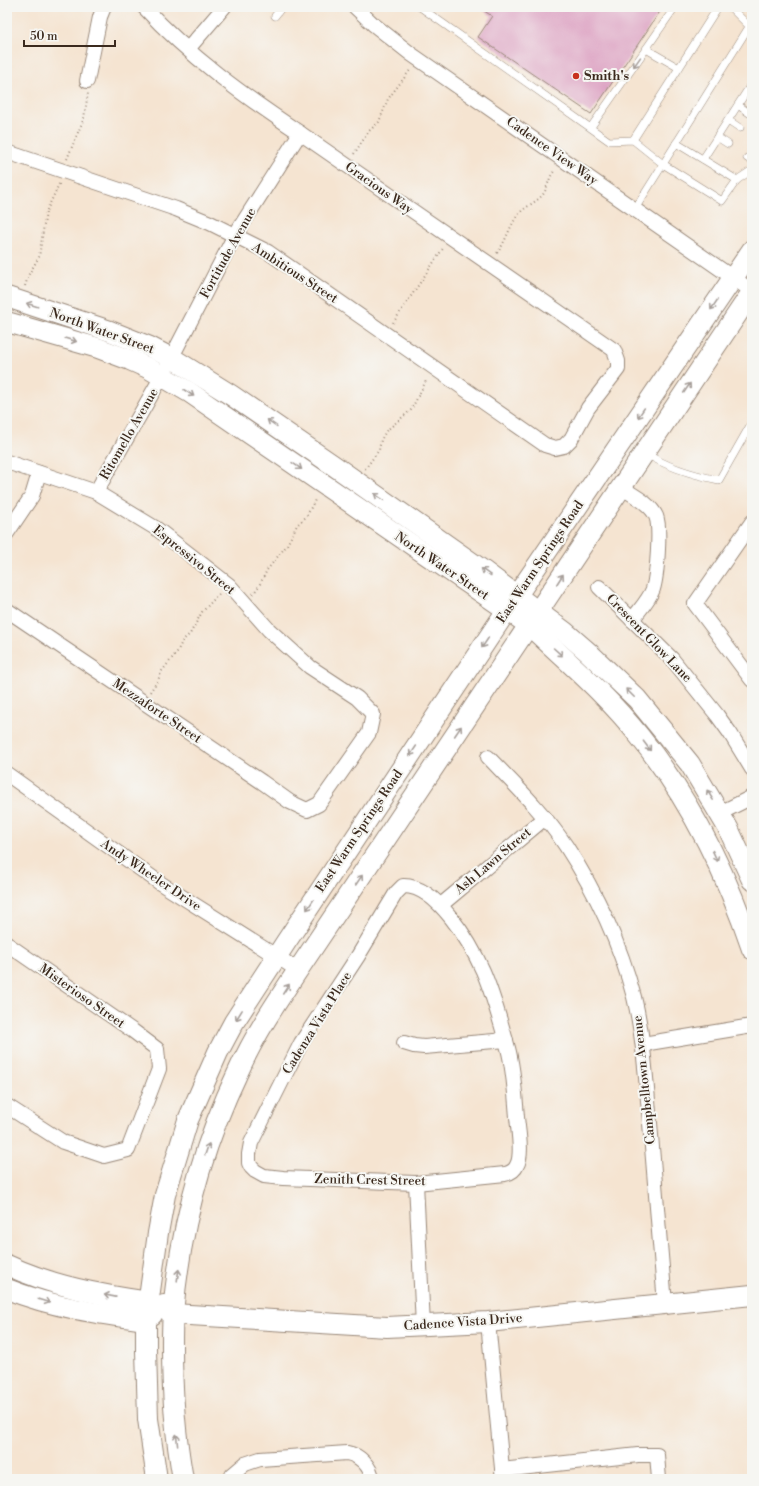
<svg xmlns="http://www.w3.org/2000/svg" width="759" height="1486" font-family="'Libre Bodoni',serif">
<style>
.building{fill:#dea6c5}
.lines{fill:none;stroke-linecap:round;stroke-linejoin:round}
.lane-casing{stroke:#988778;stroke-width:8}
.street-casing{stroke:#988778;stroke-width:16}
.secondary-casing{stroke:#988778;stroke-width:22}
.path{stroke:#988778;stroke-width:2;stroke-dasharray:1 3;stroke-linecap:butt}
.lane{stroke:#fff;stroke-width:7}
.street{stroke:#fff;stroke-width:14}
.secondary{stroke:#fff;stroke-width:20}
.oneway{stroke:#a79f9a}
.poi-dot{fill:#c8321e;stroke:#f6f6f2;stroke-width:1.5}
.labels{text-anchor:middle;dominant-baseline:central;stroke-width:4;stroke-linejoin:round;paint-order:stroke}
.poi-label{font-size:13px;font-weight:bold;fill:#3b2a1e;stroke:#f6f6f2;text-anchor:start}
.street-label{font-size:13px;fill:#3b2a1e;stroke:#f6f6f2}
</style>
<rect width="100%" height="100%" fill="#f6f6f2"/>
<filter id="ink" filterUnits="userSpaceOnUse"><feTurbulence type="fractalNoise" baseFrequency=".025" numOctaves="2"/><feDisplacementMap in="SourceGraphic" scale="8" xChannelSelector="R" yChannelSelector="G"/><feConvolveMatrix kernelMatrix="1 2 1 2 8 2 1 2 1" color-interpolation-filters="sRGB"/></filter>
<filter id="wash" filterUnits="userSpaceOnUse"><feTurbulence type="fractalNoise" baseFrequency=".012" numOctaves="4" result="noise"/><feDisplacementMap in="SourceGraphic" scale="16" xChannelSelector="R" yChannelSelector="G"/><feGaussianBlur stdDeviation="0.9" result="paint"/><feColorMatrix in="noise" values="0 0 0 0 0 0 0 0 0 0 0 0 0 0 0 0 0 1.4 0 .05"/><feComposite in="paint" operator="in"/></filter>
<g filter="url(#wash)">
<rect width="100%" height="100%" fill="#f5e4d1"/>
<g id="blocks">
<path class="building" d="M478,7h185l-72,107 -113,-77 14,-21z"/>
</g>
</g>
<g filter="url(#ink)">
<use href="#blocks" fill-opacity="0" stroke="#988778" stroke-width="1"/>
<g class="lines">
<g class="lane-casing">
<g id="lane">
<path d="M420,7l189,134 24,-1 30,24 59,37 15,-21 -61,-37"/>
<path d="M730,7l22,22"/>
<path d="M275,16l7,-9"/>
<path d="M646,49l29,-42"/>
<path d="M738,105l11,8"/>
<path d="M728,120l12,8"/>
<path d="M591,127l55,-78 33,19"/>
<path d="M717,137l11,7"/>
<path d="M633,140l85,-133"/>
<path d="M747,158l5,3"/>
<path d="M703,159l49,-76"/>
<path d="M737,180l15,-10"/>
<path d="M635,209l117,-187"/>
<path d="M645,453c22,14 48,22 74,27l33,-58"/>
</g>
</g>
<g class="street-casing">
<g id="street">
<path d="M355,7l18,17 38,30 341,237"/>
<path d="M188,49l36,-42"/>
<path d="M87,81l13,-64 4,-10"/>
<path d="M7,152l169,57 34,14 58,29 277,193 10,3 9,-2 7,-7 17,-31 30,-39v-8l-4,-11 -314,-217c-56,-37 -110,-76 -156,-126"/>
<path d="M7,462l89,30 61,37 72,56 40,45 41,37 47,31 16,16 -4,19 -50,71 -12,6 -17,-8 -28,-20 -255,-172"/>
<path d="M621,487c11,8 29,16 35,29 5,12 1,60 -3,73 -4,11 -14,21 -21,31"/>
<path d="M96,492l66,-116 73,-141 65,-102"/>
<path d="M752,522l-57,82 57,76"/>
<path d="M7,533l25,-37 7,-23"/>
<path d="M599,587l73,72 45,56 13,18 22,36"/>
<path d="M488,757c27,28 56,56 78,89 30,46 54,98 68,151 10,41 12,84 16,126 5,60 10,121 15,181"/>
<path d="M7,774l153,109 138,87"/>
<path d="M720,813l32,-16"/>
<path d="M403,886c34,-1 68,58 80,85 10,23 18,52 25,77 6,23 7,46 9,69 1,13 6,37 0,48 -2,5 -7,8 -12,9l-89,9 -133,-5 -19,-2 -9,-5 -4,-4 -2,-4v-9l2,-11 50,-100 57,-87 38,-63z"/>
<path d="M441,905l104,-87"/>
<path d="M7,944l126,87 24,18 2,20 -31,81 -24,6 -41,-14 -56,-36"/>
<path d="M404,1043l10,3 10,1 82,-7"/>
<path d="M643,1044l109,-18"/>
<path d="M416,1183l7,143"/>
<path d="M488,1322l15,157"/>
<path d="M502,1470l136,-15h19l2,24"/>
<path d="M232,1475l13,-11 15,-5 87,-6c12,2 24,13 25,26"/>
</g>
</g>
<g class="secondary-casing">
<g id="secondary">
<path d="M7,297l103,34 40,16 25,13 56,35 102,70 152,107 80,60 23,20 49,47 53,65 38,64 24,52"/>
<path d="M7,322l91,26 32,12 18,8 41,24 340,233c38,36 79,71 111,112 51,64 86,135 112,212"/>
<path d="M7,1265c45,21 93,30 142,37l3,13"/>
<path d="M7,1289c45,18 92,25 139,31"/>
<path d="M164,1305l3,5 6,4 214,13 101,-5 264,-27"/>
<path d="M157,1479l-9,-60 -2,-69v-30l12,-87 7,-38 23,-75 30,-68 16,-30 52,-80 221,-332 245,-360"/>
<path d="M183,1479c-8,-44 -11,-88 -11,-133 0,-11 0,-22 1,-33 7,-83 29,-166 65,-241 16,-36 38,-69 60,-102l454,-678"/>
</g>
</g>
<g class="path">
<path d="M354,154l15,-23 10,-9 9,-23 23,-30"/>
<path d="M67,159l17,-41 4,-25"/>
<path d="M497,253c9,-11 12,-26 21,-38 7,-9 20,-13 26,-22 4,-7 5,-16 11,-23"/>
<path d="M25,286l4,-12 10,-17 7,-45 14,-30"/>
<path d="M393,323l51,-76"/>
<path d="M365,469l14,-19 2,-10 5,-9 25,-21 16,-31"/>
<path d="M253,594l6,-8 8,-16 20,-25 10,-20 9,-8 10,-19"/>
<path d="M150,692l8,-12 4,-9 15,-19 6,-12 7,-6 12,-22 17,-18"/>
</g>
<use href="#lane" class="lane"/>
<use href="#street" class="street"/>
<use href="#secondary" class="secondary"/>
</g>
<defs><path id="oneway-shaft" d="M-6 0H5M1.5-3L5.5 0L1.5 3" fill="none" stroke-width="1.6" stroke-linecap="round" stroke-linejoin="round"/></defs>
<g class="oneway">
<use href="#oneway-shaft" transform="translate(637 62) rotate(125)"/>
<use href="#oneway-shaft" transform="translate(32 305) rotate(-162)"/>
<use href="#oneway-shaft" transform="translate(714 305) rotate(124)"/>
<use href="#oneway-shaft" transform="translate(71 340) rotate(16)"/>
<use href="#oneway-shaft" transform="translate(687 388) rotate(-56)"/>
<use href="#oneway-shaft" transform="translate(189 393) rotate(33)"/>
<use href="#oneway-shaft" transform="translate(641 413) rotate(124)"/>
<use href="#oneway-shaft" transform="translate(272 423) rotate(-145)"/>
<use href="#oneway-shaft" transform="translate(297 466) rotate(35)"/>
<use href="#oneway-shaft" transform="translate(379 497) rotate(-145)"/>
<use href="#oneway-shaft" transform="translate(486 572) rotate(-144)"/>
<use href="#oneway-shaft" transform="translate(560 579) rotate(-57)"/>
<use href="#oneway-shaft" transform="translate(485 643) rotate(124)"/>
<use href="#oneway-shaft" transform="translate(558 652) rotate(42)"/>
<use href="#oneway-shaft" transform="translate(630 693) rotate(-135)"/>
<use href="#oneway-shaft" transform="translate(458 731) rotate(-56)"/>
<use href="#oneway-shaft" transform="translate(647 746) rotate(53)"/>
<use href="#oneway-shaft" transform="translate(413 751) rotate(124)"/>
<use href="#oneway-shaft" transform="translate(710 795) rotate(-122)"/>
<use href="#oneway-shaft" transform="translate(715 856) rotate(65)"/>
<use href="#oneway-shaft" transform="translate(359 880) rotate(-56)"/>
<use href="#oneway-shaft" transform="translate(310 905) rotate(124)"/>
<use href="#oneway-shaft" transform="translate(286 989) rotate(-57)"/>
<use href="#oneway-shaft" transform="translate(239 1015) rotate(122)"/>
<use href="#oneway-shaft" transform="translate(207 1149) rotate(-71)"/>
<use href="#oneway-shaft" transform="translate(178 1275) rotate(-82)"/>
<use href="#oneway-shaft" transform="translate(110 1296) rotate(-169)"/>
<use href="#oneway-shaft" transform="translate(44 1301) rotate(18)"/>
<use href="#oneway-shaft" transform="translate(177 1440) rotate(-96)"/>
</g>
</g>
<circle class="poi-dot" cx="576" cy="76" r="4"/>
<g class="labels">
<g class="poi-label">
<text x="584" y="76">Smith's</text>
</g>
<g class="street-label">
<text transform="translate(552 151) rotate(35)">Cadence View Way</text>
<text transform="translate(379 188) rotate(35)">Gracious Way</text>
<text transform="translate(228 253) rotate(-61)">Fortitude Avenue</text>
<text transform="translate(295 273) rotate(33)">Ambitious Street</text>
<text transform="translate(102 331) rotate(20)">North Water Street</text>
<text transform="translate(129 434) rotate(-60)">Ritomello Avenue</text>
<text transform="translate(194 560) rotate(39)">Espressivo Street</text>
<text transform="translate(540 562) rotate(-56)">East Warm Springs Road</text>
<text transform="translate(442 566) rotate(34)">North Water Street</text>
<text transform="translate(649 638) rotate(46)">Crescent Glow Lane</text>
<text transform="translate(157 711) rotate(34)">Mezzaforte Street</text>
<text transform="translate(359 831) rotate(-56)">East Warm Springs Road</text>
<text transform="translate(493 861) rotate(-40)">Ash Lawn Street</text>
<text transform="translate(151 875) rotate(34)">Andy Wheeler Drive</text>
<text transform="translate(82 996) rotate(35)">Misterioso Street</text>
<text transform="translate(317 1023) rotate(-58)">Cadenza Vista Place</text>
<text transform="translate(644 1080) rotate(-96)">Campbelltown Avenue</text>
<text transform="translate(370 1180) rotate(1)">Zenith Crest Street</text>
<text transform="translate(463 1322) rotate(-4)">Cadence Vista Drive</text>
</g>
</g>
<rect width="759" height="1486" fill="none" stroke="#f6f6f2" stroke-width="24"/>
<path d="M24 40v6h91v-6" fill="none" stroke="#3b2a1e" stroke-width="2"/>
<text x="30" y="40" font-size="12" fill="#3b2a1e" stroke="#f6f6f2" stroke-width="3" paint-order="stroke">50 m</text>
</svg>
